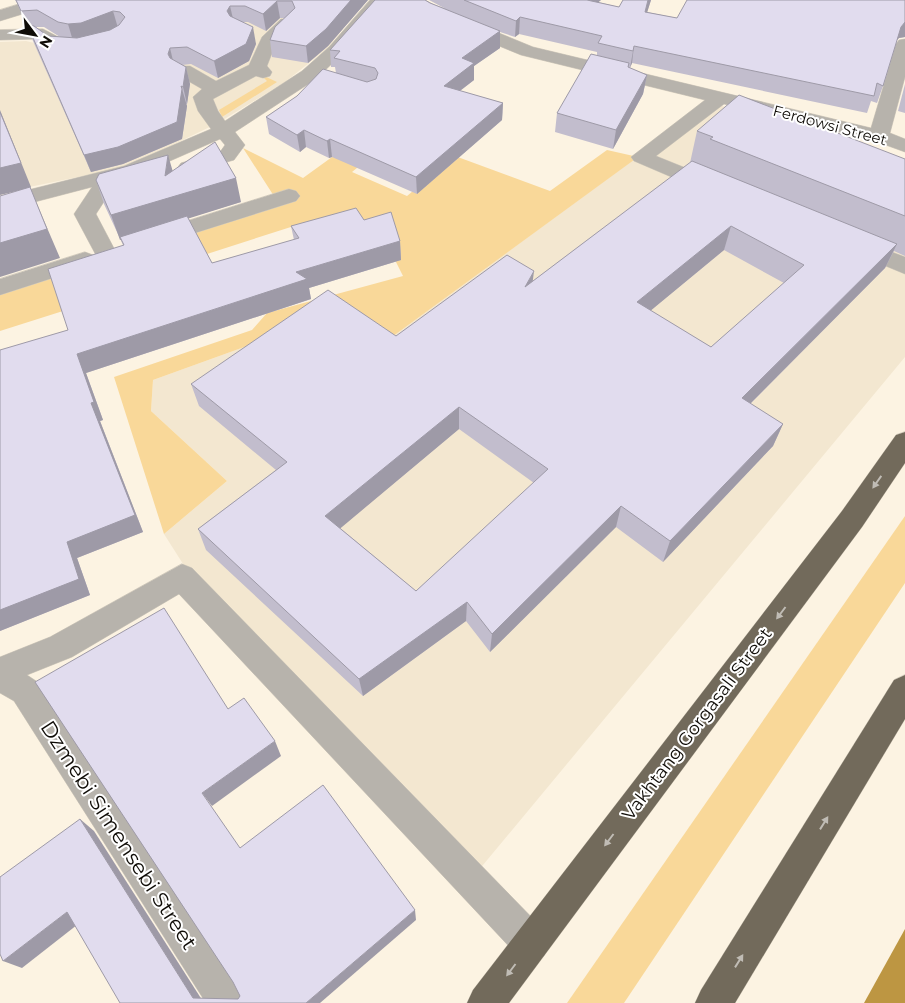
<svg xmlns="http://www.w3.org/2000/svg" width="905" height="1003" font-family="Montserrat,sans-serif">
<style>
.built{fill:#f3e7d0}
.green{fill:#f9d899}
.water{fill:#bd9642}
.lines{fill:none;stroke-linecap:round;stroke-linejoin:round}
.minor-casing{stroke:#d6cebf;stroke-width:1}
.highway-casing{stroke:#d6cebf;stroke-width:1}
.minor{fill:#b7b3ac;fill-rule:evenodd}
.highway{fill:#726a5b;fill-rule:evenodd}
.wall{fill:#c2bdcd;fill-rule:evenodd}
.shaded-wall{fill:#9e9aa7}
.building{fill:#e1dcee;stroke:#9e9aa7;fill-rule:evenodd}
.oneway{fill:#c0bcb5}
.labels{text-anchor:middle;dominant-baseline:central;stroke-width:4;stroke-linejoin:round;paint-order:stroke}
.far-street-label{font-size:15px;fill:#0f0c07;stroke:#fff}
.street-label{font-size:18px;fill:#0f0c07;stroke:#fff}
.near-street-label{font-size:21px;fill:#0f0c07;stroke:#fff}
</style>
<rect width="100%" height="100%" fill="#fcf3e2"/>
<g class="built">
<path d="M365,0l-37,48 -43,34 -67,41 -91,44 -127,26v-151l26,-1 50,12z"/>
<path d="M711,103l157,44 37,14v196l-427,514 -293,-304 -21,-33 63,-53 -76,-70 2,-31 191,-69 41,31z"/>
</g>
<g class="green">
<path d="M260,74l17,8 -55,35 -3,-7 48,-29z"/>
<path d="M368,131l22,10 -38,31 55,24 48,-40 95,35 57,-41 31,7 -253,185 -41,-31 -191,69 -2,31 76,70 -63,53 -50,-157 138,-47 15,-17 136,-37 -27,-54 -82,4 -202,65 -29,20 -63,20v-39l279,-88 -36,-56 60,30z"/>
<path d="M905,516v67l-281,420h-57z"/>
</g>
<path class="water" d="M905,929v74h-41z"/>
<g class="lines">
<g class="minor-casing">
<g id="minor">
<path d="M32,0h26l-3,4 -55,17v-11z"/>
<path d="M370,0h18l-47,55 -25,24 -81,53 10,13 -11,15 -46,13 -7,-2 -3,-4 3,-4 39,-11 5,-7 -5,-6 -82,36 -12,4 6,1 3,5 -3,5 -25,7 -11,17 21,40 -3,5 -8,2 -8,-2 -24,-45 18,-27 -92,24v-14l124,-31 87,-37 -13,-18 -5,-14 9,-8 -26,-15 -2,-4 2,-4h14l26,15 33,-16 13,-28 19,-18h12l3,4 -20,20 -9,23 5,6 -2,4 -7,2 -7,-2 -43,23 5,12 7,10 77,-50 27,-24z"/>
<path d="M403,0h22l18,10 90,37 338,81 25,-84 3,-4 6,-1v38l-15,56 15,6v13l-33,-12 -148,-36 -68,52 62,25 3,5 -3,5 -7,2 -7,-2 -70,-30 -3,-4 74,-57 -184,-45 -90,-37z"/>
<path d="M43,29l27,14 3,4 -3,4h-16l-15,-12 -39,1v-10z"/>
<path d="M289,189l7,2 4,5 -4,5 -139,44 -8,-2 -3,-5 3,-5z"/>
<path d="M855,238l50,19v17l-58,-24 -3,-5 3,-5z"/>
<path d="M85,252l8,3 3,5 -3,5 -93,30v-16z"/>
<path d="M182,564l10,4 352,362 5,13 -5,13 -13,5 -13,-5 -339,-362 -107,63 -45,18 9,6 205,309 6,13h-41l-192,-302 -14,-8v-36l50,-20z"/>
</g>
</g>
<g class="highway-casing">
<g id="highway">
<path d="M905,432v31l-43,64 -353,476h-42l6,-13 369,-479 54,-76z"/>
<path d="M905,675v44l-170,284h-40l6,-13 193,-310z"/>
</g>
</g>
<use href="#minor" class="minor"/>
<use href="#highway" class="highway"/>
</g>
<g class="wall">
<path d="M15,0h353l-40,46 -20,17 -36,-6 -2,-17 15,-22h-5l-14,13 -18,-9h-5l13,22 -7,17 -31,17 -27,-14 -9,1 4,2 4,17 -3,20h-1l1,2 -5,33 -59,25 -32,8 -58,-131 -5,-14h-1l-10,-24zM36,27h8l16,10 -12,-1z"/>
<path d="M429,0h172l-3,2 21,5 4,-7h28l-4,12 30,6 228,-18v37l-6,1 -2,2 -14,46 -6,17 -6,-2 -4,12 -235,-50 -2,5 17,7 -4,19 -30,55 -58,-17 2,-19 40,-58v-3l-78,-18 -4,3 -15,-5v16l-26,18v14l-14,11 43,12 -1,17 -85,74 -85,-37 -3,1 -23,-11 -6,5 -31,-18 -3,-17 70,-44 -1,-6h-4l-1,-17 100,-47 14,5z"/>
<path d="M905,84v29l-7,-2z"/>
<path d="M697,131l208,28v97l-11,-5 -9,17 -135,136 33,20 -10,22 -110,116 -47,-35 -126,125 -24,-31 -103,75 -157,-146 -8,-21 78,-59 -77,-64 -8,-22 205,-48 137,-55 157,-118zM724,250l60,33 -73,64 -61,-36zM459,429l75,54 -118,108 -76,-63z"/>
<path d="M173,171l68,31 -53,16 24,45 82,-23 -3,-14 73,-6 36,21 1,19 -92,28 2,11 -225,74 17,47 -3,1 43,111 -66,26 13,37 -90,36 68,-301 55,-85 -19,-41 -8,-24z"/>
</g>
<g class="shaded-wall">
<path d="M351,0h17l-40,46 -20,17 -2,-17z"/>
<path d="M584,0h17l-19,16z"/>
<path d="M648,0h3l-9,29 3,-17z"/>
<path d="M277,1l3,17 -14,13 -3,-17z"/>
<path d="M230,6l4,17 -7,-12z"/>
<path d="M113,11l5,17 -45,13 -5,-17z"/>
<path d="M520,17l-1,17 -4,3 1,-16z"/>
<path d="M905,22v15l-6,1 -5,5 7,-16z"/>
<path d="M253,27l3,17 -7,17 -31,17 -4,-17z"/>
<path d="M500,31v17l-26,18v14l-30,23v-17l18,-28z"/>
<path d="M634,46l-2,17 -2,5 3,-17z"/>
<path d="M170,48l4,17 -6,-11z"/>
<path d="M186,67l4,17 -3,20 -4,-17z"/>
<path d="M647,75l-4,19 -30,55 3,-19z"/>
<path d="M182,89l5,17 -5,33 -59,25 -32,8 -7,-17z"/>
<path d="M503,103l-1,17 -85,74 -1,-17z"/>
<path d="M0,110l31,77 -1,1 30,70 -60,19v-34l30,-55 -30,7z"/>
<path d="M304,130l2,17 -6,5 -3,-17z"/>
<path d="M330,139l2,18 -3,1 -2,-17z"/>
<path d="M168,155l7,24 61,-1 5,24 -121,38 -9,-25 54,-39z"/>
<path d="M731,226l-7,24 -92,76 5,-24z"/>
<path d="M400,241l1,19 -92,28 2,11 -225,74 17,47 -3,1 43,111 -66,26 13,37 -90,36v-21l67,-68 24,-139 -14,-49 219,-82z"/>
<path d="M897,244l-12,24 -152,153 9,-23z"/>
<path d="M534,271l-3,24 -6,-8z"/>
<path d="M459,407v22l-129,108 -5,-21z"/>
<path d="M783,424l-10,22 -110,116 7,-21z"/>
<path d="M621,506l-5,21 -126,125 2,-18z"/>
<path d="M467,602l-1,19 -103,75 -4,-17z"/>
<path d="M275,741l6,15 -69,50 -10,-13z"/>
<path d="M80,819l14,12 110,172 -11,-5z"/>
<path d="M415,910l1,10 -96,83h-14z"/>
<path d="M67,912l15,9 -60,47 -19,-7z"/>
</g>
<g class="building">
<path d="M16,0h335l-25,29 -20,17 -36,-6 5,-13 20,-19 -3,-7h-15l-14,13 -18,-8h-15l-3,5 3,5 23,11 -7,17 -32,17 -27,-14 -17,1 -2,6 2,4 16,9 -3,20 -2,-1 1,3 -5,33 -59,25 -34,8 -57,-131 7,2 14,10 29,2 33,-8 9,-5 6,-8 -5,-5 -7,-1 -32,12 -13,1 -10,-2 -21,-12 -16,1z"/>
<path d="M375,0h50l5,3 70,28 -38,27 12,5 -30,23 59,17 -87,74 -86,-38 -3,2 -23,-11 -7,5 -31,-18 31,-21 26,-27 44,13 9,-3 2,-6 -3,-5 -41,-10 6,-7 -10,-1z"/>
<path d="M464,0h123l32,7 4,-7h25l-3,12 32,6 10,-18h218v22l-4,5 -18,59 -6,-3 -3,13 -240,-50 -1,5 -35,-8 4,-7 -82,-19 -4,4z"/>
<path d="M591,54l38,9 -1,4 19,8 -31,55 -59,-17z"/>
<path d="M739,95l166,64v57l-195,-77 3,-2 -16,-6z"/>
<path d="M0,112l21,51 -21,5z"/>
<path d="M215,142l21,36 -125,37 -15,-35 3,-6 69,-19 -3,21z"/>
<path d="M692,161l205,83 -155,154 41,26 -113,117 -49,-35 -129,128 -25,-32 -108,77 -161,-150 89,-67 -96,-78 137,-94 68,46 111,-81 27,16 -9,16zM731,226l73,39 -93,82 -74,-45zM459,407l89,62 -132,122 -91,-75z"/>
<path d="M30,187l17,42 -47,14v-47z"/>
<path d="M356,208l8,12 27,-8 9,29 -104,31 11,7 -230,75 17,48 -3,1 44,112 -68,27 12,37 -79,31v-260l68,-20 -20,-61 76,-24 -4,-8 67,-21 25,47 87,-25 -8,-12z"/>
<path d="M164,608l64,101 16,-11 31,43 -73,52 38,55 83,-63 92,125 -109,93h-186l-53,-91 -64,49 -3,-7v-77l80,-58 113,179 45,1 2,-3 -7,-14 -198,-300z"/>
</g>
<defs><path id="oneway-solid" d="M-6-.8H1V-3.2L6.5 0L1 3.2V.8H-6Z" transform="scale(1.25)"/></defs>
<g class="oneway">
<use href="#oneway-solid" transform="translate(877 482) rotate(125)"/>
<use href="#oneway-solid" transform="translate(781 613) rotate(127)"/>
<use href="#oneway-solid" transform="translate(824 823) rotate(-58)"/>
<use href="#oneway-solid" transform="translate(609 840) rotate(127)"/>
<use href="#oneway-solid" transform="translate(739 961) rotate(-58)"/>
<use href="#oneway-solid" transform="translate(511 970) rotate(127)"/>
</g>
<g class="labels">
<g class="far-street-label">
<text transform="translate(830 125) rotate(15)">Ferdowsi Street</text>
</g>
<g class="street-label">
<text transform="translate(697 724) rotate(-53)">Vakhtang Gorgasali Street</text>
</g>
<g class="near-street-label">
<text transform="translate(119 835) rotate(57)">Dzmebi Simensebi Street</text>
</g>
</g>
<g transform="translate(35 35) rotate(122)" stroke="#ffffff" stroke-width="4" paint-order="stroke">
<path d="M0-4L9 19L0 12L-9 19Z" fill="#0f0c07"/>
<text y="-8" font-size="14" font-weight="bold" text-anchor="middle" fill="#0f0c07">N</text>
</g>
</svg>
